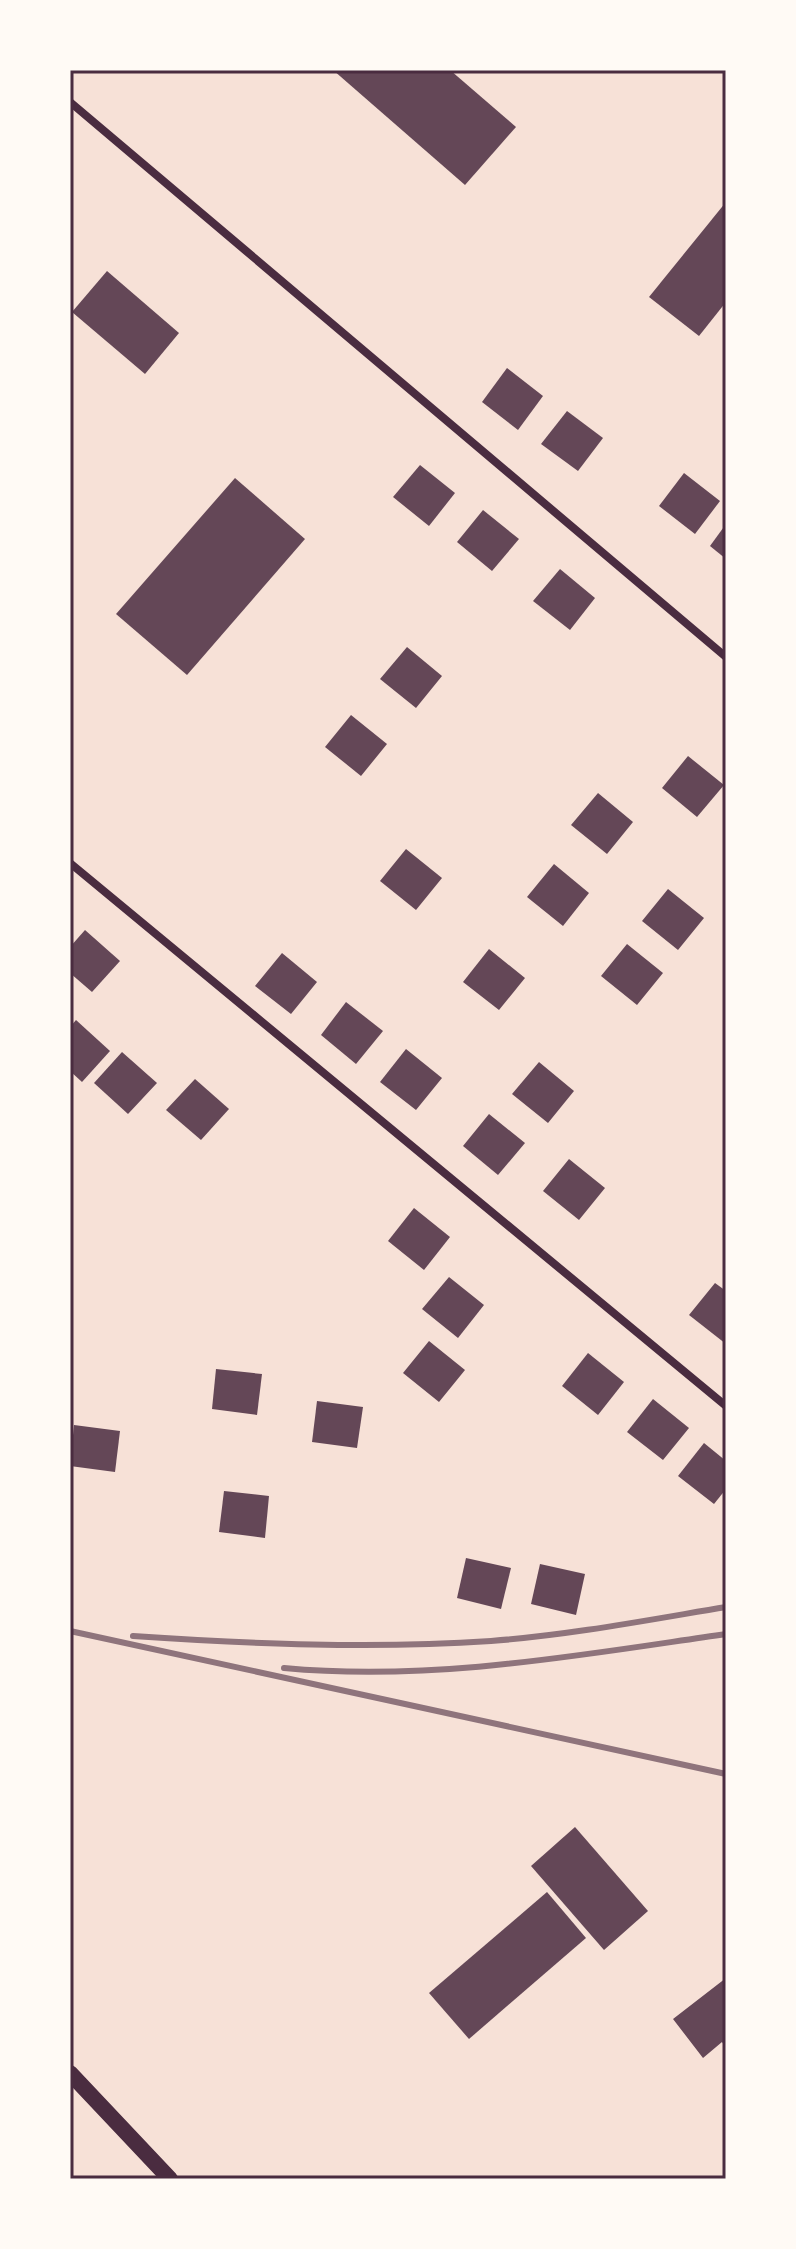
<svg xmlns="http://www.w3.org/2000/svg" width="796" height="2249" font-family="Rubik,sans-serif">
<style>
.building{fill:#644757}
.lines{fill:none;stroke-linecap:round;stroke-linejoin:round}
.minor{stroke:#4a2c40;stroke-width:8}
.secondary{stroke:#4a2c40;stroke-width:16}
.rail{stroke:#8f747c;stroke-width:6}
.neatline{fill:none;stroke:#4a2c40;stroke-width:3}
</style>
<rect width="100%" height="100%" fill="#f7e1d7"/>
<g class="building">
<path d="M333,70h117l66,57 -51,58z"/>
<path d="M726,202v100l-27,34 -50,-39z"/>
<path d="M107,271l72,62 -34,41 -73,-62z"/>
<path d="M507,368l36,28 -25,34 -36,-28z"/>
<path d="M567,411l36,27 -25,33 -37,-27z"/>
<path d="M420,465l35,28 -26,33 -36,-29z"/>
<path d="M684,473l36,28 -25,33 -36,-28z"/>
<path d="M235,478l70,61 -118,136 -71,-61z"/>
<path d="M483,510l36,29 -27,32 -35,-29z"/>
<path d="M726,524v35l-16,-13z"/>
<path d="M560,569l35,29 -25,32 -37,-29z"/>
<path d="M407,647l35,29 -26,32 -36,-29z"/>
<path d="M351,715l36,29 -26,32 -36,-29z"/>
<path d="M688,756l36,29 -27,32 -35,-29z"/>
<path d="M598,793l35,29 -26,32 -36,-29z"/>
<path d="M406,849l36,29 -26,32 -36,-29z"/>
<path d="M554,864l35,29 -26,33 -36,-29z"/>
<path d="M668,889l36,29 -26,32 -36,-29z"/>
<path d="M85,930l35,31 -28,31 -22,-19v-26z"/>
<path d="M627,944l36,29 -26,32 -36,-29z"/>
<path d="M489,949l36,29 -26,32 -36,-28z"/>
<path d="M282,953l35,29 -26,32 -36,-28z"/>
<path d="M346,1002l37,29 -27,33 -35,-29z"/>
<path d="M76,1020l34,31 -28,31 -12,-11v-44z"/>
<path d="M406,1049l36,29 -26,32 -36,-28z"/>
<path d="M122,1052l35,31 -29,31 -34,-31z"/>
<path d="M539,1062l35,29 -26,32 -36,-29z"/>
<path d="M195,1079l34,30 -28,31 -35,-30z"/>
<path d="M489,1114l36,29 -27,32 -35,-29z"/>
<path d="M569,1159l36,29 -26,32 -36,-29z"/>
<path d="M414,1208l36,29 -26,33 -36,-29z"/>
<path d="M449,1277l35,28 -26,33 -36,-29z"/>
<path d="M715,1283l11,8v53l-37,-29z"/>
<path d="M429,1341l36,29 -26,32 -36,-29z"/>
<path d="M588,1353l36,29 -26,33 -36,-29z"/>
<path d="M216,1369l46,5 -5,41 -45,-6z"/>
<path d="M653,1399l36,29 -26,32 -36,-28z"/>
<path d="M317,1401l46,6 -6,41 -45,-6z"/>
<path d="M74,1425l46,6 -5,41 -45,-6z"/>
<path d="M704,1443l22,18v28l-12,15 -36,-28z"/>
<path d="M224,1491l45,5 -4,42 -46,-6z"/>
<path d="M466,1558l45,10 -10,41 -44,-11z"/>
<path d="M540,1564l45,10 -9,41 -45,-11z"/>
<path d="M575,1827l73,84 -44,39 -73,-84z"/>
<path d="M547,1892l39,46 -117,101 -40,-46z"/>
<path d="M726,1978v70l-4,-6 -19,16 -30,-39z"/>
</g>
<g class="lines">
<g class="minor">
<path d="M70,102l656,555"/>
<path d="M70,863l656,543"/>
</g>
<path class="secondary" d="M70,2073l100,106"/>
<g class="rail">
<path d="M70,1631l656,143"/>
<path d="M133,1636c120,8 239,13 358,5 79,-6 157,-21 235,-34"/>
<path d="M284,1668c148,14 296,-13 442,-34"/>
</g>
</g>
<rect width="796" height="2249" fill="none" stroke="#fffaf5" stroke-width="144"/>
<rect x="72" y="72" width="652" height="2105" class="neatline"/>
</svg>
